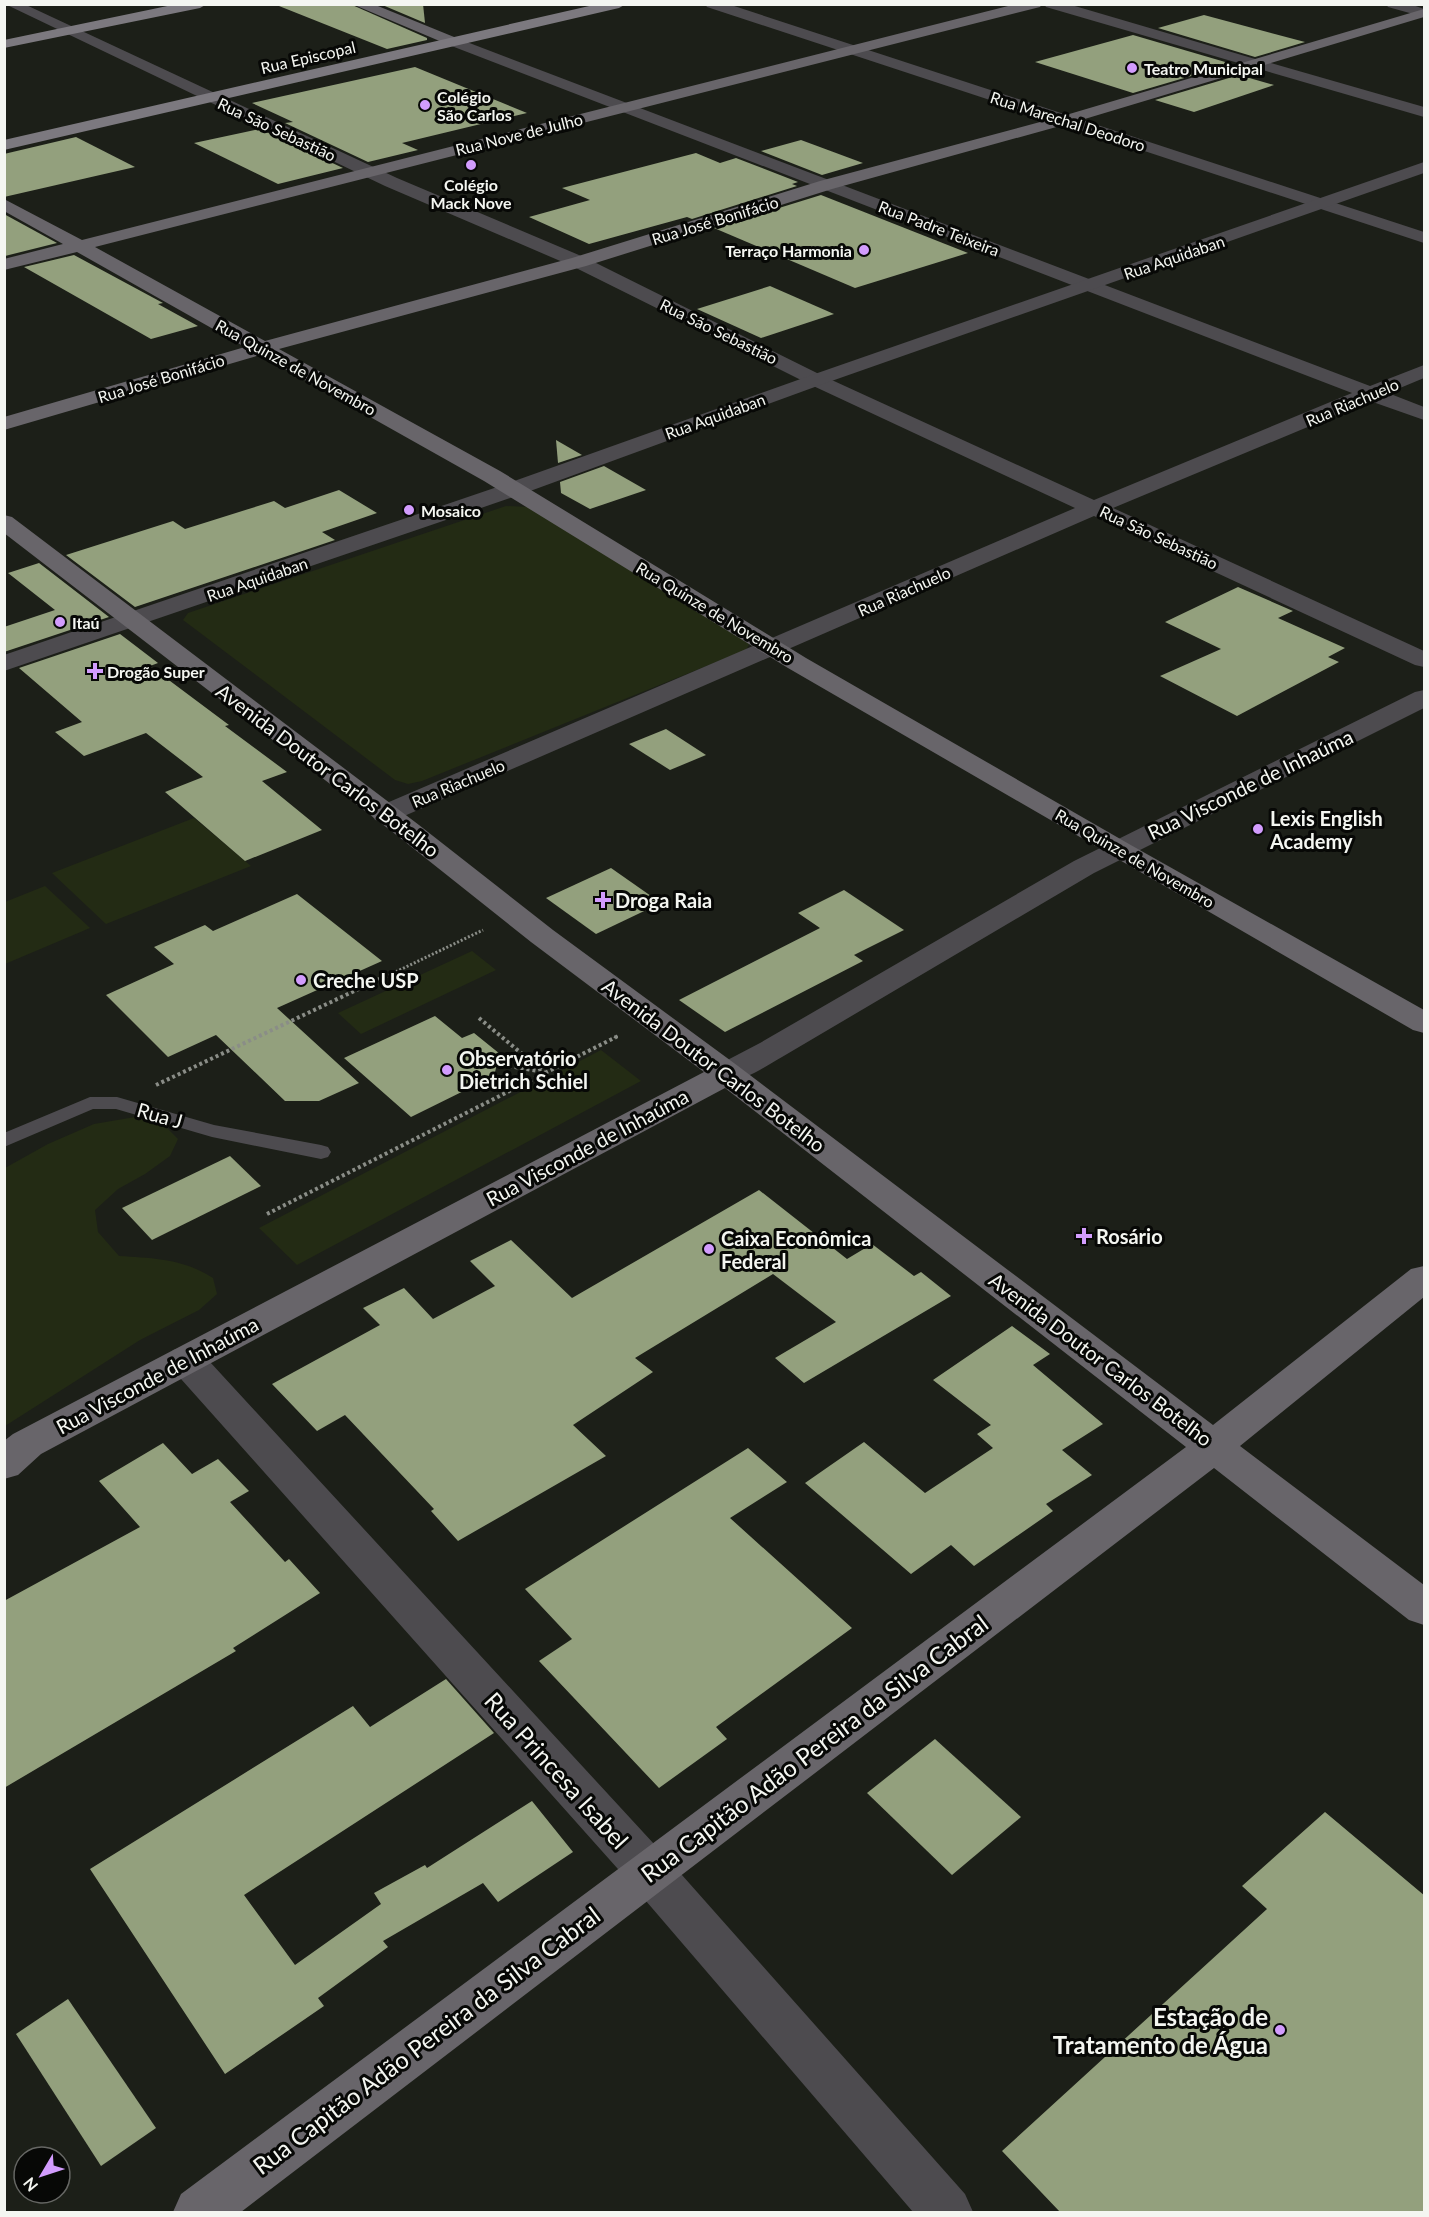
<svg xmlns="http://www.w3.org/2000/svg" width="1429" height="2217" font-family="Lato,sans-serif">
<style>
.green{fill:#232b14}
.building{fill:#93a07d}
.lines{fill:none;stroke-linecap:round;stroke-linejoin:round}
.path-far1{stroke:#8a8d87;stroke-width:3;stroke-dasharray:2 2;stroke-linecap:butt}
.path{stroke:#8a8d87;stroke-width:4;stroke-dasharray:3 3;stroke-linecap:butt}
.service{fill:#4d4b4f;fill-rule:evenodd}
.minor{fill:#4d4b4f;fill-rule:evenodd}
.tertiary{fill:#4d4b4f;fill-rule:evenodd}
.secondary{fill:#68656a;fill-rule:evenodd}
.primary{fill:#7c797f;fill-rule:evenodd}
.poi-dot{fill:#d29cfd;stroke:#070806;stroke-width:2}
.labels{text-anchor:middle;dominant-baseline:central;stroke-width:6;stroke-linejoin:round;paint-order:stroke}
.far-street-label{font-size:16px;fill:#f4f6f1;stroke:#070806}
.far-poi-label{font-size:16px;font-weight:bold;fill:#f4f6f1;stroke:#070806;text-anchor:start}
.street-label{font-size:20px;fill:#f4f6f1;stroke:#070806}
.poi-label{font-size:20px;font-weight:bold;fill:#f4f6f1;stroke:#070806;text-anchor:start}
.near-street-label{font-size:24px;fill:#f4f6f1;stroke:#070806}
.near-poi-label{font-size:24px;font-weight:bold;fill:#f4f6f1;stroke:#070806;text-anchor:end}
</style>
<rect width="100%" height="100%" fill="#1c1f18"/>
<g class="green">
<path d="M506,506l24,1 221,134 -5,9 -324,131 -14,3 -13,-4 -212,-160 5,-7z"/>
<path d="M194,818l57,48 -145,58 -54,-51z"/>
<path d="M45,886l45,42 -85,36v-62z"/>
<path d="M472,951l24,19 -135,64 -23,-21z"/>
<path d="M601,1050l40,31 -344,184 -38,-37z"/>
<path d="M141,1116l24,10 13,13 -8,17 -25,18 -27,15 -23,21 3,22 21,24c34,2 65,3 94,22l4,16 -18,16 -59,30 -135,86v-258l43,-24 46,-20z"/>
</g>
<g class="building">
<path d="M279,4h71l77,34v2l-40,9 -108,-43z"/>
<path d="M380,4h43l2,19z"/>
<path d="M1204,15l101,27 -50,15 -97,-29z"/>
<path d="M1133,35l99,29 -99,29 -98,-31z"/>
<path d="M415,67l112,46 -125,30 16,7 -50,12 -83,-39 8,-1 -41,-19z"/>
<path d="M1239,75l35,10 -80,27 -39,-12z"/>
<path d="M260,129l83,39 -65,16 -84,-41z"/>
<path d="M76,137l59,30 -131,30v-43z"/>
<path d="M801,140l62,23 -41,12 -61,-24z"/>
<path d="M696,153l24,10 16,-5 62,24 -6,2 5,2 -105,33 -5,-2 -98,27 -60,-27 61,-17 -28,-12z"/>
<path d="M821,195l147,58 -113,35 -141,-60z"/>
<path d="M4,214l53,29 -52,13z"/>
<path d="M74,255l89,48 -5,1 40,22 -47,13 -127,-72z"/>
<path d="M770,286l64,28 -73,24 -64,-29z"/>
<path d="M556,440l26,15 -24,8z"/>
<path d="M604,466l42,24 -56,19 -29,-16 -1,-11z"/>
<path d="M339,490l38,23 -55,19 13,8 -200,67 -69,-52 107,-34 12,8 89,-28 11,7z"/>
<path d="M39,563l70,54 -105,35v-25l51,-17 -47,-37z"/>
<path d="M1238,587l55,24 -15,7 67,30 -17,9 11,5 -102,54 -77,-40 61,-27 -56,-27z"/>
<path d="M120,634l38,29 -8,3 79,59 -4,1 62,46 -25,9 60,49 -77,31 -80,-69 38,-15 -57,-44 -62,23 -29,-24 27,-10 -63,-54z"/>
<path d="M666,729l40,26 -36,15 -41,-26z"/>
<path d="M611,868l50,35 -65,31 -50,-36z"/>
<path d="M844,890l60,40 -50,25 9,6 -138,71 -46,-32 141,-72 -22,-15z"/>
<path d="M297,894l85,67 -105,47 82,75 -40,18h-34l-69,-66 -48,22 -62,-62 68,-31 -20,-17 51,-22 8,6z"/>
<path d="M435,1016l27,22 12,-5 26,21 -3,10 -3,12 -83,41 -67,-59z"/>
<path d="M230,1156l31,30 -109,54 -30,-32z"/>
<path d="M759,1190l88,69 25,-15 42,32 7,-4 30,24 -147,87 -29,-25 61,-36 -63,-48 -138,84 18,14 -80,53 33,31 -148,85 -27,-30 3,-2 -89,-94 -28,16 -45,-47 108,-59 -17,-17 41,-20 29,31 62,-33 -25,-25 41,-21 61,58z"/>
<path d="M1012,1326l38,28 -17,11 70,59 -41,26 30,25 -46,29 7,7 -79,55 -23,-21 -40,29 -106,-91 59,-41 61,51 68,-45 -16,-14 14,-9 -58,-45z"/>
<path d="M163,1443l29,31 26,-15 31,32 -19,11 55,60 4,-3 31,34 -87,55 3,3 -232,137v-187l136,-74 -41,-46z"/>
<path d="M748,1448l39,34 -57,36 122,110 -136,99 11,12 -68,49 -120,-127 33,-22 -47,-50z"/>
<path d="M446,1679l48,54 -250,162 51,70 86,-61 -7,-11 51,-28 2,3 105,-67 41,51 -75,50 -15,-19 -100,58 5,6 -70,51 6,8 -99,68 -135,-205 263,-163 17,21z"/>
<path d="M935,1739l86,78 -69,58 -85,-82z"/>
<path d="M1325,1812l100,84v316h-365l-58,-61 265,-242 -25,-23z"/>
<path d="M68,1999l88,129 -55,38 -85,-132z"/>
</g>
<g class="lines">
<path class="path-far1" d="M385,977l98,-47"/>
<g class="path">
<path d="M479,1018l66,55"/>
<path d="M497,1064l47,8"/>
<path d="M156,1085l232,-110"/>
<path d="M267,1214l349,-177 -2,-2"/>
</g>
<path class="service" d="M90,1097h27l97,28 107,20 7,2 3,5 -3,5 -7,2 -109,-22 -96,-28h-23l-89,38v-14z"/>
<g class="minor">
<path d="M5,4h19l373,174 189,80 237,118 271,124 258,-107 -903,-348 -2,-3 2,-3h10l911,347 54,-21v13l-36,15 36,14v13l-54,-19 -257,107 311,143v16l-9,-2 -321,-149 -699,304 -10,2 -10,-2 -4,-6 4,-6 700,-300 -266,-124 -237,-118 -187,-80z"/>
<path d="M705,4h23l696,228v11l-717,-236z"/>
<path d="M1257,59l167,48v10l-172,-50 -3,-3z"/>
<path d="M186,1346l13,4 467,507 299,337 8,18h-60l-279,-325 -461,-517 -6,-10 6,-10z"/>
</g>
<g class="tertiary">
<path d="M1044,4h24l194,57 3,3 -8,5 -5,-2 -206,-60z"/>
<path d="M1386,4h24l14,5v8l-36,-10z"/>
<path d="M1424,162v11l-601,211 -301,110 -518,177v-16l502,-171 303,-108z"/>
<path d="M1424,690v18l-330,165 -312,184c-20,11 -43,29 -66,23l-5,-7 5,-7 44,-23 314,-182 341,-169z"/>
</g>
<g class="secondary">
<path d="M352,4h21l86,35 2,3 -7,4 -5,-1z"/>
<path d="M1016,4h26l-2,3 -945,240 170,94 307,-83 248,-77 246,-66 358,-106v8l-346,104 -246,68 -246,77 -307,83 221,122 306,187 323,186 295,166v23l-11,-3 -625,-362 -304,-187 -224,-126 -256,75v-13l241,-70 -168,-95 -73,18v-11l59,-15 -59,-33v-12l78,41z"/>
<path d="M4,515l8,2 407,308 134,105 185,136 475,359 198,-156 13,-3v31l-184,149 184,139v40l-15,-5 -195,-152 -973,744h-68l8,-18 1005,-747 -461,-359 -684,366 -23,21 -14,4v-38l9,-7 691,-362 -173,-130 -132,-105 -395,-304z"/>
</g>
<g class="primary">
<path d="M177,4h30l-7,4 -196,40v-8z"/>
<path d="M598,4h28l-7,4 -615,142v-10z"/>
</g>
</g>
<g class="poi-dot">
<circle cx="1132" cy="68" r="6"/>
<circle cx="425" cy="105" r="6"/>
<circle cx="471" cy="165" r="6"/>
<circle cx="864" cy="250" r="6"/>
<circle cx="409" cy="510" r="6"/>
<circle cx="60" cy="622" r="6"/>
<path d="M92 662h6v6h6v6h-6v6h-6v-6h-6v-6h6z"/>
<circle cx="1258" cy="829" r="6"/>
<path d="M600 891h6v6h6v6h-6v6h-6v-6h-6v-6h6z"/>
<circle cx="301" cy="980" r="6"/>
<circle cx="447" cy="1070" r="6"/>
<path d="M1081 1227h6v6h6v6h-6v6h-6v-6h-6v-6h6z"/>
<circle cx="709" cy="1249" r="6"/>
<circle cx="1280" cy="2030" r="6"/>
</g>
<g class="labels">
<g class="far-street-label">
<text transform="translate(308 57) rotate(-13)">Rua Episcopal</text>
<text transform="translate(1068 121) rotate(18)">Rua Marechal Deodoro</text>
<text transform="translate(277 129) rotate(25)">Rua São Sebastião</text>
<text transform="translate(519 134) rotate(-14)">Rua Nove de Julho</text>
<text transform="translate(715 220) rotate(-17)">Rua José Bonifácio</text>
<text transform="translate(939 228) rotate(21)">Rua Padre Teixeira</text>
<text transform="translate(1174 257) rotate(-19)">Rua Aquidaban</text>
<text transform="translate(719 331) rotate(26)">Rua São Sebastião</text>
<text transform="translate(296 367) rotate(29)">Rua Quinze de Novembro</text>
<text transform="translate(161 378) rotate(-17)">Rua José Bonifácio</text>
<text transform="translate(1352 402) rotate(-23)">Rua Riachuelo</text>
<text transform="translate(715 416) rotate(-20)">Rua Aquidaban</text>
<text transform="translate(1159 537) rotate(25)">Rua São Sebastião</text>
<text transform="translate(257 579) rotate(-19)">Rua Aquidaban</text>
<text transform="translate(904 591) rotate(-24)">Rua Riachuelo</text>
<text transform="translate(715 612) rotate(31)">Rua Quinze de Novembro</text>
<text transform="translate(458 783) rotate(-23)">Rua Riachuelo</text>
<text transform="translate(1135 858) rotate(30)">Rua Quinze de Novembro</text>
</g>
<g class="far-poi-label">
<text x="1144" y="68">Teatro Municipal</text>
<text x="437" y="96">Colégio<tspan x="437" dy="18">São Carlos</tspan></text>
<text x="471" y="184" text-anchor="middle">Colégio<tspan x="471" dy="18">Mack Nove</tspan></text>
<text x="852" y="250" text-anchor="end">Terraço Harmonia</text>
<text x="421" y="510">Mosaico</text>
<text x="72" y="622">Itaú</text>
<text x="107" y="671">Drogão Super</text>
</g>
<g class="street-label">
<text transform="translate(328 770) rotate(37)">Avenida Doutor Carlos Botelho</text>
<text transform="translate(1250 784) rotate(-26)">Rua Visconde de Inhaúma</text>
<text transform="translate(714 1065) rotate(37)">Avenida Doutor Carlos Botelho</text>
<text transform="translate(160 1115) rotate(16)">Rua J</text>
<text transform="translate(587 1147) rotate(-28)">Rua Visconde de Inhaúma</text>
<text transform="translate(1101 1359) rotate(37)">Avenida Doutor Carlos Botelho</text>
<text transform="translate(157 1375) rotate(-28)">Rua Visconde de Inhaúma</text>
</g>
<g class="poi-label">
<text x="1270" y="818">Lexis English<tspan x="1270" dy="23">Academy</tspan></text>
<text x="615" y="900">Droga Raia</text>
<text x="313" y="980">Creche USP</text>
<text x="459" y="1058">Observatório<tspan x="459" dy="23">Dietrich Schiel</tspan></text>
<text x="1096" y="1236">Rosário</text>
<text x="721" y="1238">Caixa Econômica<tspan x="721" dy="23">Federal</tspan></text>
</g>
<g class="near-street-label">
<text transform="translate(814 1748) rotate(-37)">Rua Capitão Adão Pereira da Silva Cabral</text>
<text transform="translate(557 1770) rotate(48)">Rua Princesa Isabel</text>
<text transform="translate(426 2040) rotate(-37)">Rua Capitão Adão Pereira da Silva Cabral</text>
</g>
<g class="near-poi-label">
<text x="1268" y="2016">Estação de<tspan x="1268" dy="28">Tratamento de Água</tspan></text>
</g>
</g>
<rect width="1429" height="2217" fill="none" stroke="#f4f6f1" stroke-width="12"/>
<g transform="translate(42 2175) rotate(231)"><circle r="28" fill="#070806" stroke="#666764" stroke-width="1.5"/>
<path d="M0-4.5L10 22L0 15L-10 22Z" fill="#d29cfd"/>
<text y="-9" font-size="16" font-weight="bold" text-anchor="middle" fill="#f4f6f1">N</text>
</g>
</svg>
